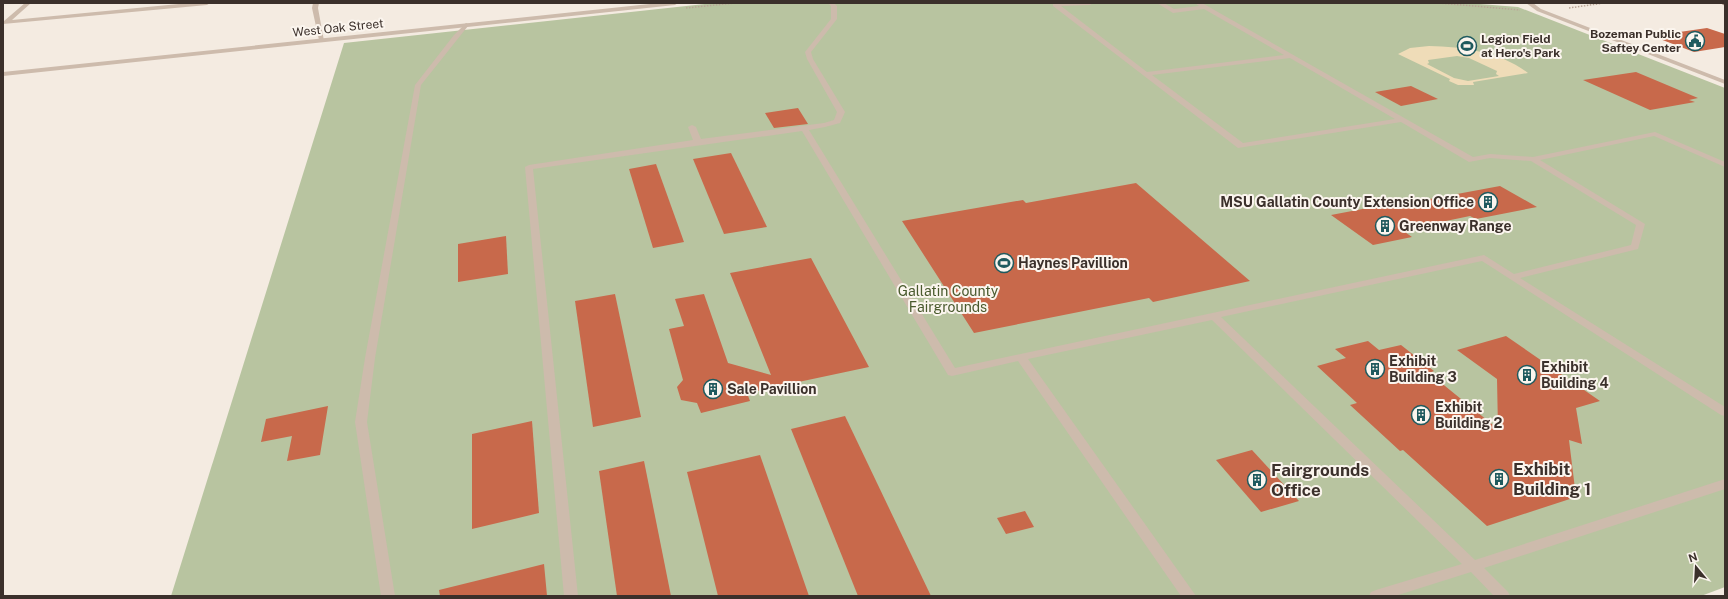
<svg xmlns="http://www.w3.org/2000/svg" width="1728" height="599" font-family="'Public Sans',sans-serif">
<style>
.green{fill:#b8c4a0}
.sand{fill:#efdcb8;fill-rule:evenodd}
.building{fill:#c8694b}
.lines{fill:none;stroke-linecap:round;stroke-linejoin:round}
.path{stroke:#b9a596;stroke-width:1.5;stroke-dasharray:1.5 1.5;stroke-linecap:butt}
.service{fill:#cdbbac;fill-rule:evenodd}
.tertiary{fill:#cdbbac;fill-rule:evenodd}
.secondary{fill:#a18a7d;fill-rule:evenodd}
.labels{text-anchor:middle;dominant-baseline:central;stroke-width:4;stroke-linejoin:round;paint-order:stroke}
.far-street-label{font-size:12px;fill:#3b302b;stroke:#fbf5ee}
.far-poi-label{font-size:12px;font-weight:bold;fill:#3b302b;stroke:#fbf5ee;text-anchor:end}
.poi-label{font-size:14px;font-weight:bold;fill:#3b302b;stroke:#fbf5ee;text-anchor:start}
.park-label{font-size:14px;fill:#4a5a2e;stroke:#fbf5ee}
.near-poi-label{font-size:17px;font-weight:bold;fill:#3b302b;stroke:#fbf5ee;text-anchor:start}
</style>
<rect width="100%" height="100%" fill="#f4ebe1"/>
<path class="green" d="M714,3h753l51,4 207,81v499l-24,9h-1530l173,-553z"/>
<path class="sand" d="M1429,46c35,1 72,6 99,27l-55,9 1,3h-16l-9,-4 1,-2 -52,-25 12,-6zM1457,56l12,2 28,13 -1,3 3,2 -31,5 -14,-3 -27,-14 2,-1 -1,-3z"/>
<g class="building">
<path d="M1707,28l18,6v13l-31,5 -42,-16z"/>
<path d="M1636,72l62,26 -9,2 6,2 -45,8 -67,-30z"/>
<path d="M1411,86l27,13 -37,7 -26,-14z"/>
<path d="M798,108l10,16 -34,4 -9,-15z"/>
<path d="M731,153l36,74 -43,7 -31,-75z"/>
<path d="M656,164l28,78 -31,6 -24,-79z"/>
<path d="M1136,183l114,98 -97,21 -4,-4 -175,35 -72,-112 121,-21 3,3z"/>
<path d="M1500,186l37,21 -61,12 -6,-3 -68,14 10,7 -39,8 -42,-30 79,-15 4,2z"/>
<path d="M506,236l2,38 -50,8v-38z"/>
<path d="M811,258l58,109 -122,26 3,8 -49,12 -4,-10 -16,-3 -4,-13 6,-7 -14,-51 15,-3 -9,-27 29,-5 24,69 43,12 -41,-102z"/>
<path d="M615,294l26,123 -48,10 -18,-126z"/>
<path d="M1506,336l94,65 -24,7 6,36 -13,-4 7,57 -89,29 -84,-76 -3,1 -50,-46 7,-2 -40,-37 29,-8 -11,-9 33,-8 11,9 22,-5 33,26 -5,2 69,56 -1,-50 -40,-29z"/>
<path d="M328,406l-8,49 -33,6 5,-25 -31,6 5,-23z"/>
<path d="M845,416l86,180h-73l-67,-167z"/>
<path d="M532,421l7,92 -67,16v-95z"/>
<path d="M1252,450l47,51 -38,11 -45,-52z"/>
<path d="M760,455l49,141h-91l-31,-124z"/>
<path d="M644,461l27,135h-54l-18,-125z"/>
<path d="M1025,511l9,16 -28,7 -9,-16z"/>
<path d="M544,564l3,32h-107l-1,-6z"/>
</g>
<g class="lines">
<g class="path">
<path d="M1439,3l81,7"/>
<path d="M686,8l49,-5"/>
<path d="M1569,8l35,-5"/>
</g>
<g class="service">
<path d="M25,3h6l-19,17 177,-17h21l-3,2 -204,19 1,-3z"/>
<path d="M313,3h6l-1,5 6,33 -5,-1 -7,-32z"/>
<path d="M828,3h6l3,3v13l-26,33 2,7 32,53 -5,11 -15,4 -16,3 146,238 529,-113 30,19 117,-29 5,-20 -105,-64 -41,-3 -21,4 -68,-40 -163,26 -185,-142v-2l40,-1 -3,2 -29,1 86,66 137,-17 -80,-46 -31,4 -16,-10h7l10,6 25,-3 -4,-3h7l271,154 17,-3 43,3 122,-25 70,30v5l-71,-31 -114,24 105,64 -7,25 -118,29 205,129v9l-4,-1 -239,-154 -261,56 254,243 250,-81v10l-241,79 24,24 2,4h-16l-23,-24 -76,24h-26l2,-4 5,-2 86,-26 -250,-244 -184,39 168,237h-15l-163,-235 -66,15 -4,-1 -146,-244 -269,38 45,427h-14l-39,-429 4,-2 164,-25 -5,-13 4,-2 4,2 5,12 123,-16 10,-3 3,-8 -30,-53 -2,-7 26,-33v-13zM1290,58l105,61 -152,24 -91,-68z"/>
<path d="M1526,3h7l8,6 184,71v4l-188,-73z"/>
<path d="M466,23l2,1v2l-47,59 -46,273 -8,64 28,174h-14l-26,-174 10,-64 50,-273 39,-50z"/>
</g>
<path class="tertiary" d="M659,3h19l-3,2 -672,71v-4z"/>
<path class="secondary" d="M1720,3h5v3z"/>
</g>
<defs>
<g id="civic-ring" transform="scale(1)"><circle r="9.5" fill="#fbf5ee" stroke="#1f5a5e" stroke-width="1.5"/><path d="M-.6-6.5H3V-4.5H.6V-3L4-1V1h2V6H-6V1h2V-1L-.6-3ZM-1.2 2.5V6h2.4V2.5Z" fill="#1f5a5e"/></g>
<g id="stadium-ring" transform="scale(1)"><circle r="9.5" fill="#fbf5ee" stroke="#1f5a5e" stroke-width="1.5"/><path d="M0-5a6.5 5 0 1 0 0 10a6.5 5 0 1 0 0-10ZM-3.5-1.8h7v3.6h-7Z" fill="#1f5a5e"/></g>
<g id="building-ring" transform="scale(1)"><circle r="9.5" fill="#fbf5ee" stroke="#1f5a5e" stroke-width="1.5"/><path d="M-4-6H4V6H1V3H-1V6H-4ZM-2.5-4.3h1.7v1.8h-1.7ZM.8-4.3h1.7v1.8H.8ZM-2.5-1h1.7V.8h-1.7ZM.8-1h1.7V.8H.8Z" fill="#1f5a5e"/></g>
</defs>
<g fill-rule="evenodd">
<use href="#civic-ring" x="1695" y="41"/>
<use href="#stadium-ring" x="1467" y="46"/>
<use href="#building-ring" x="1488" y="202"/>
<use href="#building-ring" x="1385" y="226"/>
<use href="#stadium-ring" x="1004" y="263"/>
<use href="#building-ring" x="1375" y="369"/>
<use href="#building-ring" x="1527" y="375"/>
<use href="#building-ring" x="713" y="389"/>
<use href="#building-ring" x="1421" y="415"/>
<use href="#building-ring" x="1499" y="479"/>
<use href="#building-ring" x="1257" y="480"/>
</g>
<g class="labels">
<g class="far-street-label">
<text transform="translate(338 28) rotate(-6)">West Oak Street</text>
</g>
<g class="far-poi-label">
<text x="1681" y="34">Bozeman Public<tspan x="1681" dy="14">Saftey Center</tspan></text>
<text x="1481" y="39" text-anchor="start">Legion Field<tspan x="1481" dy="14">at Hero's Park</tspan></text>
</g>
<g class="poi-label">
<text x="1474" y="202" text-anchor="end">MSU Gallatin County Extension Office</text>
<text x="1399" y="226">Greenway Range</text>
<text x="1018" y="263">Haynes Pavillion</text>
<text x="1389" y="361">Exhibit<tspan x="1389" dy="16">Building 3</tspan></text>
<text x="1541" y="367">Exhibit<tspan x="1541" dy="16">Building 4</tspan></text>
<text x="727" y="389">Sale Pavillion</text>
<text x="1435" y="407">Exhibit<tspan x="1435" dy="16">Building 2</tspan></text>
</g>
<g class="park-label">
<text x="948" y="291">Gallatin County<tspan x="948" dy="16">Fairgrounds</tspan></text>
</g>
<g class="near-poi-label">
<text x="1513" y="469">Exhibit<tspan x="1513" dy="20">Building 1</tspan></text>
<text x="1271" y="470">Fairgrounds<tspan x="1271" dy="20">Office</tspan></text>
</g>
</g>
<rect width="1728" height="599" fill="none" stroke="#3b302b" stroke-width="8"/>
<g transform="translate(1696 567) rotate(342)" stroke="#fbf5ee" stroke-width="3" paint-order="stroke">
<path d="M0-3L7 15L0 10L-7 15Z" fill="#3b302b"/>
<text y="-6" font-size="11" font-weight="bold" text-anchor="middle" fill="#3b302b">N</text>
</g>
</svg>
